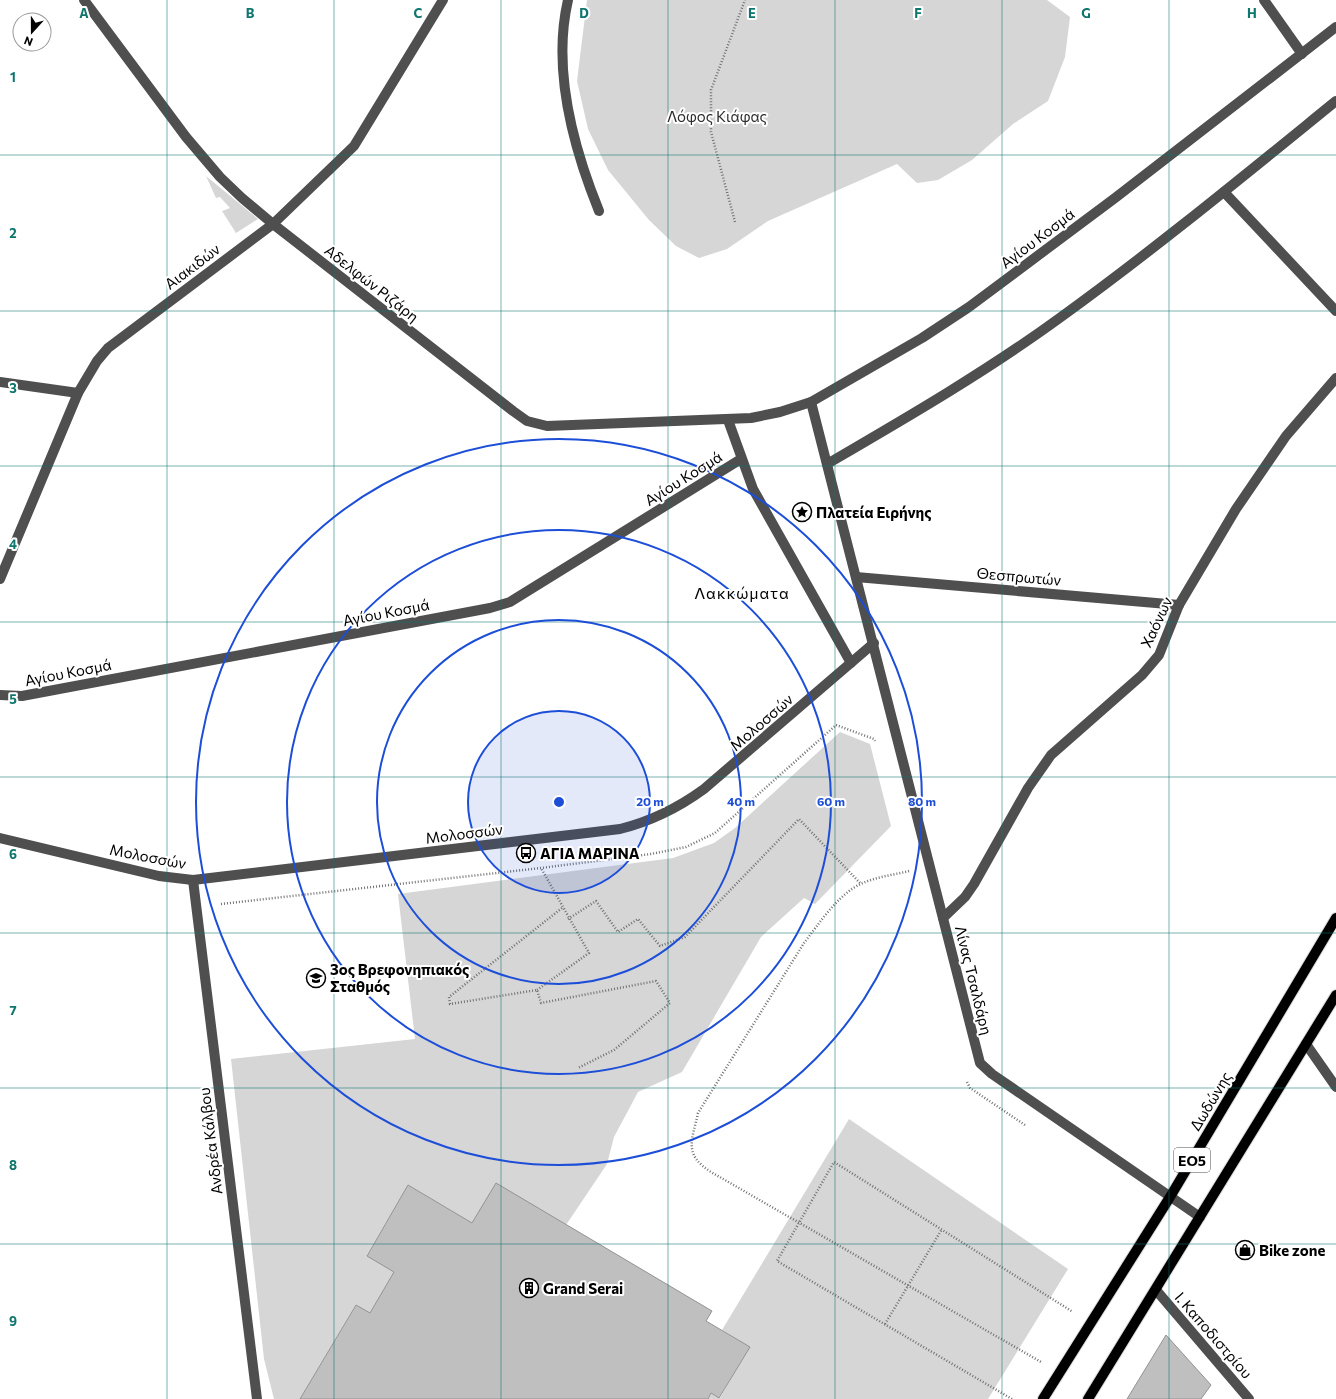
<svg xmlns="http://www.w3.org/2000/svg" width="1336" height="1399" font-family="Commissioner,sans-serif">
<style>
.green{fill:#d6d6d6}
.building{fill:#bfbfbf;stroke:#939393}
.lines{fill:none;stroke-linecap:round;stroke-linejoin:round}
.major-casing{stroke:#dbdbdb;stroke-width:12}
.path{stroke:#717171;stroke-width:2.5;stroke-dasharray:1 2;stroke-linecap:butt}
.minor{stroke:#4f4f4f;stroke-width:10}
.major{stroke:#000;stroke-width:10}
.grid{fill:none;stroke:#0f766e;stroke-width:1;stroke-opacity:0.55}
.ring{fill:none;stroke:#1d4ed8;stroke-width:2}
.labels{text-anchor:middle;dominant-baseline:central;stroke-width:4;stroke-linejoin:round;paint-order:stroke}
.shield{fill:#fff;stroke:#4c4c4c;stroke-width:1}
.shield-label{font-size:14px;font-weight:bold;fill:#000}
.park-label{font-size:15px;fill:#2d2d2d;stroke:#fff}
.street-label{font-size:15px;fill:#000;stroke:#fff}
.poi-label{font-size:15px;font-weight:bold;fill:#000;stroke:#fff;text-anchor:start}
.neighbourhood-label{font-size:16px;letter-spacing:1px;fill:#000;stroke:#fff}
.grid-label{font-size:13px;text-anchor:middle;font-weight:bold;fill:#0f766e;stroke:#fff;stroke-width:4;stroke-linejoin:round;paint-order:stroke}
.centre{fill:#1d4ed8;stroke:#fff;stroke-width:2}
.ring-label{font-size:12px;text-anchor:middle;font-weight:bold;fill:#1d4ed8;stroke:#fff;stroke-width:4;stroke-linejoin:round;paint-order:stroke}
</style>
<rect width="100%" height="100%" fill="#fff"/>
<g class="green">
<path d="M587,0h460l23,17 -5,40 -17,44 -35,23 -41,36 -34,20 -21,3 -20,-19 -129,57 -41,28 -28,9 -23,-12 -27,-26 -41,-50 -20,-41 -11,-48z"/>
<path d="M206,176l52,43 -22,14 -14,-22 8,-3 -10,-11 -4,1z"/>
<path d="M840,732l30,12 21,82 -76,78 -11,-6 -43,39 -79,135 -44,20 -24,45 -7,27 -41,61 -94,-2 -64,-38 -41,70 27,17 -24,41 -15,-7 -55,93h-26l-10,-40 -33,-300 184,-20 -17,-145 275,-36 41,-15 21,-15z"/>
<path d="M849,1119l219,150 -80,130h-280l3,-6 9,5 29,-51 -27,-17z"/>
</g>
<g class="building">
<path d="M496,1183l216,128 -6,10 44,26 -31,51 -8,-5 -3,6h-408l56,-94 14,8 24,-41 -27,-16 41,-71 64,38z"/>
<path d="M1166,1335l45,50 -10,14h-74z"/>
</g>
<g class="lines">
<g class="major-casing">
<g id="major">
<path d="M1043,1399l127,-202 166,-279"/>
<path d="M1088,1399l248,-404"/>
</g>
</g>
<g class="path">
<path d="M735,222l-24,-90v-42l34,-90"/>
<path d="M909,871c-16,4 -34,6 -48,13 -22,9 -43,41 -57,59l-106,170c-6,28 -15,41 13,59l330,190"/>
<path d="M221,904l320,-36 110,-14 35,-7 29,-14 121,-108 38,14 1,2"/>
<path d="M562,908l-113,89 1,7 87,-14 4,13 115,-22 14,22 -56,47 -36,18"/>
<path d="M568,919l28,-18 22,31 20,-13 22,27 25,-9 114,-118 62,65"/>
<path d="M537,990l52,-37 -48,-85"/>
<path d="M967,1082l3,6 55,37"/>
<path d="M885,1324l57,-95"/>
<path d="M1012,1399l-235,-138 57,-99 239,150"/>
</g>
<g class="minor">
<path d="M84,0l102,137 34,40 22,21 31,26 240,187 14,10 20,5 204,-8 29,-6 31,-10 111,-64 47,-31 146,-109 221,-171"/>
<path d="M568,0c-16,69 5,147 31,211"/>
<path d="M1264,0l38,54"/>
<path d="M1224,192l112,119"/>
<path d="M0,382l78,11"/>
<path d="M811,402l169,661 12,11 208,143"/>
<path d="M728,420l25,69 98,174"/>
<path d="M827,464c79,-46 160,-93 234,-147 94,-68 185,-143 275,-216"/>
<path d="M856,577l323,28"/>
<path d="M0,579l78,-186 19,-32 11,-13 165,-124 81,-78 89,-146"/>
<path d="M0,695l22,1 468,-88 20,-6 231,-143"/>
<path d="M0,838l159,38 34,4 427,-51c32,-8 58,-21 84,-40l170,-146"/>
<path d="M193,880l64,519"/>
<path d="M943,918l22,-21 9,-13 54,-96 23,-33 91,-80 17,-20 20,-50 57,-96 50,-73 50,-58"/>
<path d="M1306,1044l30,43"/>
<path d="M1156,1290l93,109"/>
</g>
<use href="#major" class="major"/>
</g>
<path class="grid" d="M167,0v1399M334,0v1399M501,0v1399M668,0v1399M835,0v1399M1002,0v1399M1169,0v1399M0,155h1336M0,311h1336M0,466h1336M0,622h1336M0,777h1336M0,933h1336M0,1088h1336M0,1244h1336"/>
<circle cx="559" cy="802" r="91" fill="#1d4ed8" fill-opacity=".12"/>
<g class="ring">
<circle cx="559" cy="802" r="91"/>
<circle cx="559" cy="802" r="182"/>
<circle cx="559" cy="802" r="272"/>
<circle cx="559" cy="802" r="363"/>
</g>
<defs>
<g id="sight-ring" transform="scale(1)"><circle r="9.5" fill="#fff" stroke="#000" stroke-width="1.5"/><path d="M0-6L1.8-2.2L6-1.7L2.9 1.2L3.7 5.4L0 3.3L-3.7 5.4L-2.9 1.2L-6-1.7L-1.8-2.2Z" fill="#000"/></g>
<g id="bus-ring" transform="scale(1)"><circle r="9.5" fill="#fff" stroke="#000" stroke-width="1.5"/><path d="M-5-6H5V4H4V6H2V4H-2V6H-4V4H-5ZM-3.5-4V0h7V-4ZM-3.5 1.2v1.5H-2V1.2ZM2 1.2v1.5H3.5V1.2Z" fill="#000"/></g>
<g id="school-ring" transform="scale(1)"><circle r="9.5" fill="#fff" stroke="#000" stroke-width="1.5"/><path d="M0-5L7-2L0 1L-7-2ZM-4 1L0 2.5L4 1V4Q0 6-4 4Z" fill="#000"/></g>
<g id="shop-ring" transform="scale(1)"><circle r="9.5" fill="#fff" stroke="#000" stroke-width="1.5"/><path d="M-5-2.5h2.3a2.7 3.5 0 0 1 5.4 0H5L5.5 6h-11ZM-1.5-2.5h3a1.5 2.3 0 0 0-3 0Z" fill="#000"/></g>
<g id="building-ring" transform="scale(1)"><circle r="9.5" fill="#fff" stroke="#000" stroke-width="1.5"/><path d="M-4-6H4V6H1V3H-1V6H-4ZM-2.5-4.3h1.7v1.8h-1.7ZM.8-4.3h1.7v1.8H.8ZM-2.5-1h1.7V.8h-1.7ZM.8-1h1.7V.8H.8Z" fill="#000"/></g>
</defs>
<g fill-rule="evenodd">
<use href="#sight-ring" x="802" y="512"/>
<use href="#bus-ring" x="526" y="853"/>
<use href="#school-ring" x="316" y="978"/>
<use href="#shop-ring" x="1245" y="1250"/>
<use href="#building-ring" x="529" y="1288"/>
</g>
<g class="labels">
<rect class="shield" x="1174" y="1148" width="36" height="24" rx="3"/>
<g class="shield-label">
<text x="1192" y="1160">ΕΟ5</text>
</g>
<g class="park-label">
<text x="717" y="116">Λόφος Κιάφας</text>
</g>
<g class="street-label">
<text transform="translate(1037 238) rotate(-37)">Αγίου Κοσμά</text>
<text transform="translate(192 266) rotate(-37)">Αιακιδών</text>
<text transform="translate(372 283) rotate(38)">Αδελφών Ριζάρη</text>
<text transform="translate(683 478) rotate(-32)">Αγίου Κοσμά</text>
<text transform="translate(1019 576) rotate(5)">Θεσπρωτών</text>
<text transform="translate(386 612) rotate(-11)">Αγίου Κοσμά</text>
<text transform="translate(1156 622) rotate(-65)">Χαόνων</text>
<text transform="translate(68 672) rotate(-11)">Αγίου Κοσμά</text>
<text transform="translate(761 722) rotate(-41)">Μολοσσών</text>
<text transform="translate(464 833) rotate(-7)">Μολοσσών</text>
<text transform="translate(148 856) rotate(11)">Μολοσσών</text>
<text transform="translate(974 980) rotate(76)">Λίνας Τσαλδάρη</text>
<text transform="translate(1210 1101) rotate(-59)">Δωδώνης</text>
<text transform="translate(210 1141) rotate(-97)">Ανδρέα Κάλβου</text>
<text transform="translate(1214 1335) rotate(49)">Ι. Καποδιστρίου</text>
</g>
<g class="poi-label">
<text x="816" y="512">Πλατεία Ειρήνης</text>
<text x="540" y="853">ΑΓΙΑ ΜΑΡΙΝΑ</text>
<text x="330" y="969">3ος Βρεφονηπιακός<tspan x="330" dy="17">Σταθμός</tspan></text>
<text x="1259" y="1250">Bike zone</text>
<text x="543" y="1288">Grand Serai</text>
</g>
<g class="neighbourhood-label">
<text x="742" y="592">Λακκώματα</text>
</g>
</g>
<g class="grid-label">
<text x="84" y="18">A</text>
<text x="250" y="18">B</text>
<text x="418" y="18">C</text>
<text x="584" y="18">D</text>
<text x="752" y="18">E</text>
<text x="918" y="18">F</text>
<text x="1086" y="18">G</text>
<text x="1252" y="18">H</text>
<text x="13" y="82">1</text>
<text x="13" y="238">2</text>
<text x="13" y="393">3</text>
<text x="13" y="549">4</text>
<text x="13" y="704">5</text>
<text x="13" y="859">6</text>
<text x="13" y="1015">7</text>
<text x="13" y="1170">8</text>
<text x="13" y="1326">9</text>
</g>
<circle cx="559" cy="802" r="6" class="centre"/>
<g class="ring-label">
<text x="650" y="806">20 m</text>
<text x="741" y="806">40 m</text>
<text x="831" y="806">60 m</text>
<text x="922" y="806">80 m</text>
</g>
<g transform="translate(32 32) rotate(201)"><circle r="19" fill="#ffffff" stroke="#999999"/>
<path d="M0-3L7 15L0 10L-7 15Z" fill="#000000"/>
<text y="-6" font-size="11" font-weight="bold" text-anchor="middle" fill="#000000">N</text>
</g>
</svg>
